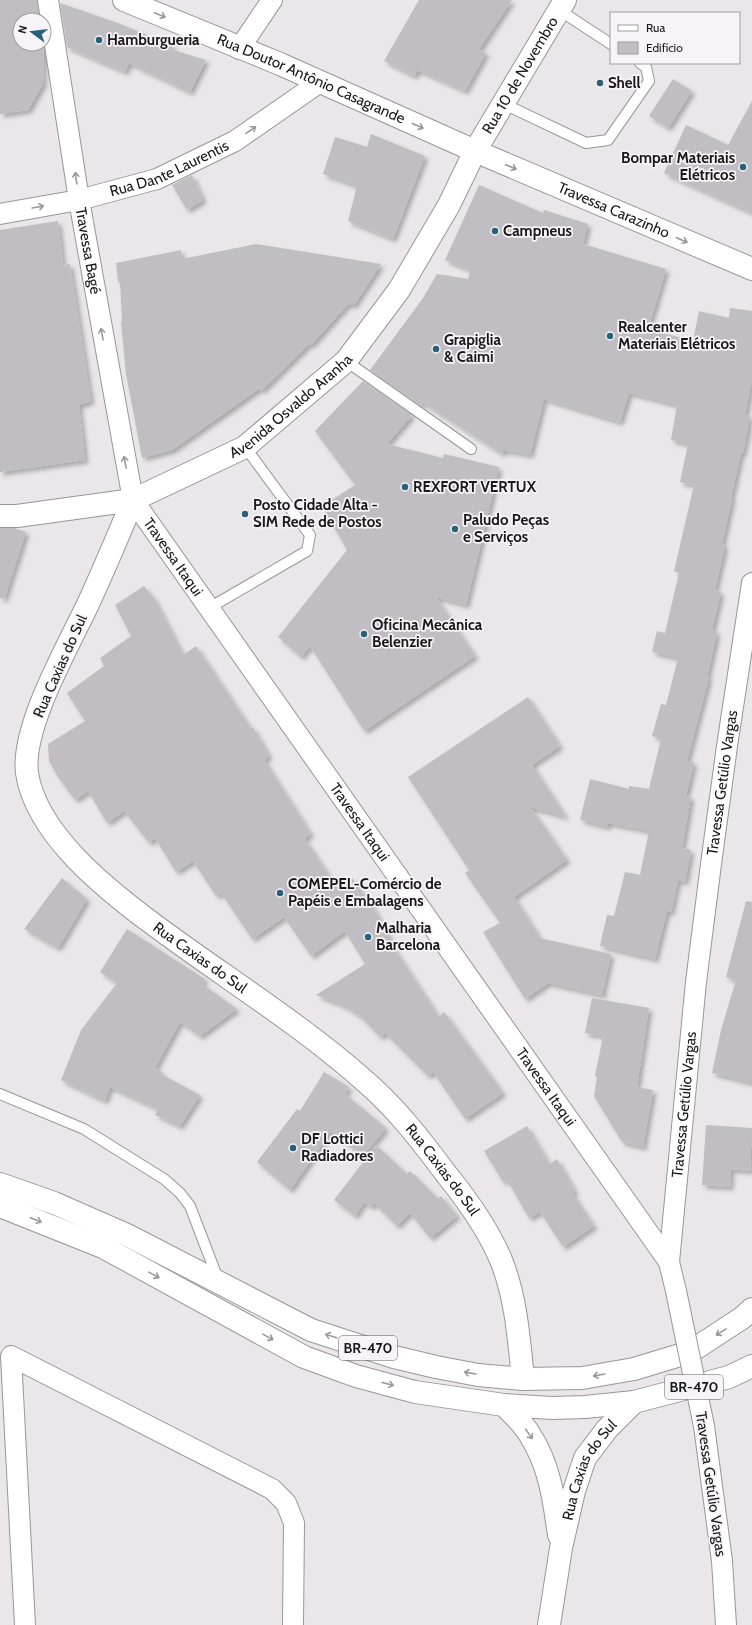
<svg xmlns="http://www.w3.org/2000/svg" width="752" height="1625" font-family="Cabin,sans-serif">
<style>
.building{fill:#c0bec2;filter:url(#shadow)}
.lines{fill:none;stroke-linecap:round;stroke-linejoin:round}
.service-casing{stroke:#999699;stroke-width:12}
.minor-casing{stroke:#999699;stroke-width:22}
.tertiary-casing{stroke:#999699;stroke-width:24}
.secondary-casing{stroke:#999699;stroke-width:24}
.trunk-casing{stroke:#999699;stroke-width:24}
.service{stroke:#fff;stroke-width:10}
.minor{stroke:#fff;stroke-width:20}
.tertiary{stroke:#fff;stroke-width:22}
.secondary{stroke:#fff;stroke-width:22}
.trunk{stroke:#fff;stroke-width:22}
.minor-bridge-casing{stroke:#999699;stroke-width:22;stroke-linecap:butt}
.minor-bridge{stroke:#fff;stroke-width:20}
.oneway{stroke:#989898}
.poi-dot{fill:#27617a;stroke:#f7f3f7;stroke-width:1.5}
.labels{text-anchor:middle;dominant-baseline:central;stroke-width:3.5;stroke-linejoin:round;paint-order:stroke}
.shield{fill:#f7f3f7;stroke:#5c5a5c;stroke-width:1}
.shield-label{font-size:14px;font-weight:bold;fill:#1a191a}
.poi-label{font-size:15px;font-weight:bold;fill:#1a191a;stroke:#f7f3f7;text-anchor:start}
.street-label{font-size:15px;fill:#1a191a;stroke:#f7f3f7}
</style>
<defs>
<filter id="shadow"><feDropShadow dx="3.5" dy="3.5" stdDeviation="2" flood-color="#0004"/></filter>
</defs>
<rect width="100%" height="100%" fill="#eae6e9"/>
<g class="building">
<path d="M0,0h37l2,20h-19v24h23l1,8 -1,32 -15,26 -28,4z"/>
<path d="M419,0h93l-33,49 7,4 -21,38 -47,-21 -4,6 -30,-15z"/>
<path d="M60,3l58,20 56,23 -4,3 36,11 -16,32 -61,-29 -4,9 -58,-25z"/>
<path d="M673,79l19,12 -24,37 -19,-12z"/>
<path d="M752,101v112l-88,-40 22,-48 42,20z"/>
<path d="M371,134l54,22 -32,83 -45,-18 9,-35 -34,-12 12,-37 32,10z"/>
<path d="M192,175l11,25 -16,10 -15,-25z"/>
<path d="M479,185l64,28 1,-3 44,14 -5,20 83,25 -18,60 45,12 6,-30 30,7 1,-10 22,3v69l-7,35 5,1 -7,37h-2l-10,45 1,1 -10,45 3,1 -10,45 6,2 -9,38 5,2 -10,45h2l-22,84 7,1 -8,34 5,1 -9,51 9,2 -6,32 -7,-2 -7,32 -4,-1 -12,48 -55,-13 7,-31 7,1 11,-44 15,3 9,-44 -41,-8v4l-28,-7 10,-41 39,10v-3l20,3 12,-50 -9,-3 9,-32 5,1 12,-47 -26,-6 5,-21 8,2 14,-60 -5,-2 20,-86 -14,-3 8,-38 -17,-4 6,-35 -48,-12 -9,29 -76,-23 -14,56 -27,-5 -1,4 -79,-51 -3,2 -50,-35 53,-72 14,-24 31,5 2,-9 -25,-10z"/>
<path d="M58,221l5,44 7,-1 21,137 -12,4 6,55 -85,12v-242z"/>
<path d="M256,244l125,20 -27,41 -6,-1 -37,41 -2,-1 -48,47 -1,-3 -88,62 -30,8 -16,-84 -5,-52 1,-1 -2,-39h-2l-2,-19 65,-13 1,9z"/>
<path d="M363,381l49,34 -25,29 56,14 1,-4 55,13 -33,138 -30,-8 39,59 -111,75 -54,-85 -9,11 -23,-20 69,-87 -25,-44 33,-21 -40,-54z"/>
<path d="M0,528h14l12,4 -22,67 -4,-1z"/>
<path d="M144,586l11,14 28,55 13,-9 55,83 2,-2 16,29 -5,4 47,74 -7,4 34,51 14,-11 21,29 17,31 -2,1 51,78 5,-5 59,81 -38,26 -32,-47 -5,4 -43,-43 -5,4 -20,-21 -18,-11 -26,-10 49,-31 -20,-33 -34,25 -27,-39 -32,22 -31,-46 -5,3 -23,-35 -17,11 -21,-34 -6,5 -25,-32 -17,12 -19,-32 -13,9 -17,-23 -9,-16 -1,-17 37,-23 -18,-28 37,-27 -4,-8 31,-22 -16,-31z"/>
<path d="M528,697l32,49 -28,19 34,52 -36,-10 37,53 -53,37 26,41 71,16 -9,41 -54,-12 -23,16 -42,-67 17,-9 -35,-50 4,-3 -61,-93z"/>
<path d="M62,878l25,21 -29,49 -34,-19z"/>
<path d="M746,901l6,1v181l-40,-10 9,-43 15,-50 -10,-3z"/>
<path d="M127,929l78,50 -3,5 35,25 -37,27 -20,-14 -25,46 7,4 -1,2 39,21 -20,31 -25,-11 3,-6 -48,-22 -5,14 -44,-21 20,-50 36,-47 -17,-11z"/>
<path d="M592,998l57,10 -12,79 16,3 -10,57 -21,-5 -28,-46 3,-19 -2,-1 8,-40 -18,-3z"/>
<path d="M324,1072l25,15 -4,7 41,34 -23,28 -32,-25 -41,59 -33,-28 40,-53 3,2z"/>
<path d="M706,1125l46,3 -2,43 -19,-2 -1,18 -28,-2z"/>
<path d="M527,1126l22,38 8,-5 18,32 -3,2 22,33 -31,21 -23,-35 -11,6 -22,-38 -4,2 -19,-31z"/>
<path d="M376,1145l31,29 3,-3 28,28 3,-3 16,20 -27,22 -20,-25 -13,13 -23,-23 -3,4 -7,-5 -9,14 -21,-16z"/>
</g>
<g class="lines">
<g class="service-casing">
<g id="service">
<path d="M559,10l52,34"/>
<path d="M504,104l82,39 22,-3 41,-59 -3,-14 -6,-4"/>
<path d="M346,361l125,88"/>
<path d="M209,608l98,-57 3,-16 -65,-88"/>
<path d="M0,1094l84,35 80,50 16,14 10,13 28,73"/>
</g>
</g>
<g class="minor-casing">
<g id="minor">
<path id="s1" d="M48,0l31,200 54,300 536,762"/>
<path d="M239,49l33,-49"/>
<path id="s2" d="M0,214l79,-14 78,-21 78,-38 85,-59"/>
<path id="s3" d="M676,1291l-7,-29 27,-280 15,-118 16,-118 25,-163"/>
<path d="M704,1426l18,135 4,64"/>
<path d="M25,1625l-14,-269 261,133 14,14 8,20 -1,102"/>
</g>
</g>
<g class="tertiary-casing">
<g id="tertiary">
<path id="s4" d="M133,500c-14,34 -29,69 -44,102 -20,43 -68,125 -62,171 9,61 80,117 126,151 71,53 148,100 214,159 31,27 56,60 80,92 21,26 41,54 54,85 15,37 18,79 22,119"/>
</g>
</g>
<g class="secondary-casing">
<g id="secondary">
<path id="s5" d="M124,0l156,64 195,87 277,118"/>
<path id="s6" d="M0,516h17l116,-16 112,-53 101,-86 53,-71 50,-85 26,-54 90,-151"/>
<path d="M504,1405c9,9 20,19 26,30 20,31 24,65 29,100"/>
<path id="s7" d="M549,1625l12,-77 13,-57 11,-33 22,-29 27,-27"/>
</g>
</g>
<g class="trunk-casing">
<g id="trunk">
<path d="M0,1184l54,19 73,32 184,95 83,27 42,10 42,8 45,4 59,-1 52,-9 56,-17 52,-34 10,-9"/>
<path d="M0,1206l103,41 201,110 52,19 59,16 89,13 48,3 33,-1 49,-5 95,-25 23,-11"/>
</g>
</g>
<use href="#service" class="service"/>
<use href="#minor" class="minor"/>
<use href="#tertiary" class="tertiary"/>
<use href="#secondary" class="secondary"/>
<use href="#trunk" class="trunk"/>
<g class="minor-bridge-casing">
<path id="minor-bridge" d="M676,1291l28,135"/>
</g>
<use href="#minor-bridge" class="minor-bridge"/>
</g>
<defs><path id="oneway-shaft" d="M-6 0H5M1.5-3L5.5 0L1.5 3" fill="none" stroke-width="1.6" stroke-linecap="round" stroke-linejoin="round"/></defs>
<g class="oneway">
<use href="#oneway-shaft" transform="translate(160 15) rotate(23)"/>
<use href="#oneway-shaft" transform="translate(418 126) rotate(24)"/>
<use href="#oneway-shaft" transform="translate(251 130) rotate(-35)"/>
<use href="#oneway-shaft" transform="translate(511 167) rotate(23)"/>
<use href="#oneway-shaft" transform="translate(76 178) rotate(-98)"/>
<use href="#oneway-shaft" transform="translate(38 207) rotate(-10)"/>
<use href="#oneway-shaft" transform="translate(682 240) rotate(23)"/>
<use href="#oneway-shaft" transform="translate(102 334) rotate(-100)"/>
<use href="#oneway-shaft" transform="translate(125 462) rotate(-101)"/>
<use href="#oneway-shaft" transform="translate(36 1220) rotate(22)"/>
<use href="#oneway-shaft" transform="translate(154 1275) rotate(29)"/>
<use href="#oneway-shaft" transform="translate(721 1332) rotate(148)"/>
<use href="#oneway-shaft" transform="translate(331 1336) rotate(-162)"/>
<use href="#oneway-shaft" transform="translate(268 1337) rotate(29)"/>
<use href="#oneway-shaft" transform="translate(470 1373) rotate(-170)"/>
<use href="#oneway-shaft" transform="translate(599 1375) rotate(170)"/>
<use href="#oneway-shaft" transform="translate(388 1384) rotate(15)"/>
<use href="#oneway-shaft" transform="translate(529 1434) rotate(55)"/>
</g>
<g class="poi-dot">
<circle cx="99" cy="40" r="4"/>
<circle cx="600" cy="83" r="4"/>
<circle cx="743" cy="167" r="4"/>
<circle cx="495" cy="231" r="4"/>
<circle cx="610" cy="336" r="4"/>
<circle cx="436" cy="349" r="4"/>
<circle cx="405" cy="487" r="4"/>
<circle cx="245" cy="514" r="4"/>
<circle cx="455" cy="529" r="4"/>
<circle cx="364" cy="634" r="4"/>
<circle cx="280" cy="893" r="4"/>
<circle cx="368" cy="937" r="4"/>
<circle cx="293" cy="1148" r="4"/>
</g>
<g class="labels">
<g class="shield">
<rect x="339" y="1336" width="58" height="24" rx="3"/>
<rect x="665" y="1375" width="58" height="24" rx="3"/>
</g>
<g class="shield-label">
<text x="368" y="1348">BR-470</text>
<text x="694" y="1387">BR-470</text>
</g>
<g class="poi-label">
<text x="107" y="40">Hamburgueria</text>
<text x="608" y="83">Shell</text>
<text x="735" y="158" text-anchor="end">Bompar Materiais<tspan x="735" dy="17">Elétricos</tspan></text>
<text x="503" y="231">Campneus</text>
<text x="618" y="327">Realcenter<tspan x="618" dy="17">Materiais Elétricos</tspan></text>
<text x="444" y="340">Grapiglia<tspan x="444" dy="17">&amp; Caimi</tspan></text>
<text x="413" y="487">REXFORT VERTUX</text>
<text x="253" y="505">Posto Cidade Alta -<tspan x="253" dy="17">SIM Rede de Postos</tspan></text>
<text x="463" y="520">Paludo Peças<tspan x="463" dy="17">e Serviços</tspan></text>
<text x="372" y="625">Oficina Mecânica<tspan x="372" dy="17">Belenzier</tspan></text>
<text x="288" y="884">COMEPEL-Comércio de<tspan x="288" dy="17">Papéis e Embalagens</tspan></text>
<text x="376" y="928">Malharia<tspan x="376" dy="17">Barcelona</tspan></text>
<text x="301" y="1139">DF Lottici<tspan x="301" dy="17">Radiadores</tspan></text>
</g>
<g class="street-label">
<text stroke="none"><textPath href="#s6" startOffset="726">Rua 10 de Novembro</textPath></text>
<text stroke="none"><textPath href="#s5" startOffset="203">Rua Doutor Antônio Casagrande</textPath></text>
<text stroke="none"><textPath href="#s2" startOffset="176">Rua Dante Laurentis</textPath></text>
<text stroke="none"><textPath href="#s5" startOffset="533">Travessa Carazinho</textPath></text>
<text stroke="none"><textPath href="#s1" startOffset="254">Travessa Bagé</textPath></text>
<text stroke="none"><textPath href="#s6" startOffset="319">Avenida Osvaldo Aranha</textPath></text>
<text stroke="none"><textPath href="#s1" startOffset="577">Travessa Itaqui</textPath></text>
<text transform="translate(60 666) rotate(-66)">Rua Caxias do Sul</text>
<text stroke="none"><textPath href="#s3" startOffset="512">Travessa Getúlio Vargas</textPath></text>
<text stroke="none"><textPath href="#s1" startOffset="901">Travessa Itaqui</textPath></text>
<text stroke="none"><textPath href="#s4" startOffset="554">Rua Caxias do Sul</textPath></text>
<text stroke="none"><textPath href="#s1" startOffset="1225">Travessa Itaqui</textPath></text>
<text stroke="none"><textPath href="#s3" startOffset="188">Travessa Getúlio Vargas</textPath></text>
<text stroke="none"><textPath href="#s4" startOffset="878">Rua Caxias do Sul</textPath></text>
<text stroke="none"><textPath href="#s7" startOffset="162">Rua Caxias do Sul</textPath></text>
<text transform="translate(711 1484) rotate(82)">Travessa Getúlio Vargas</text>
</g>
</g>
<rect x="610" y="12" width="130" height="52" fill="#f7f3f7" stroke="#9f9c9f"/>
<rect x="618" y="25" width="20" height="6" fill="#ffffff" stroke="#9f9c9f"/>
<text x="646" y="32" font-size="12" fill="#1a191a">Rua</text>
<rect x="618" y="42" width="20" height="12" fill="#c0bec2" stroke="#9f9c9f"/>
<text x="646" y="52" font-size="12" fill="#1a191a">Edifício</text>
<g transform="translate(32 32) rotate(285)"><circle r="19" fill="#f7f3f7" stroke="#9f9c9f"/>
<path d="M0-3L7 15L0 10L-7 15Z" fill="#27617a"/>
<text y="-6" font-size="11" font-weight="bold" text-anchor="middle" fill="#1a191a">N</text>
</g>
</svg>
